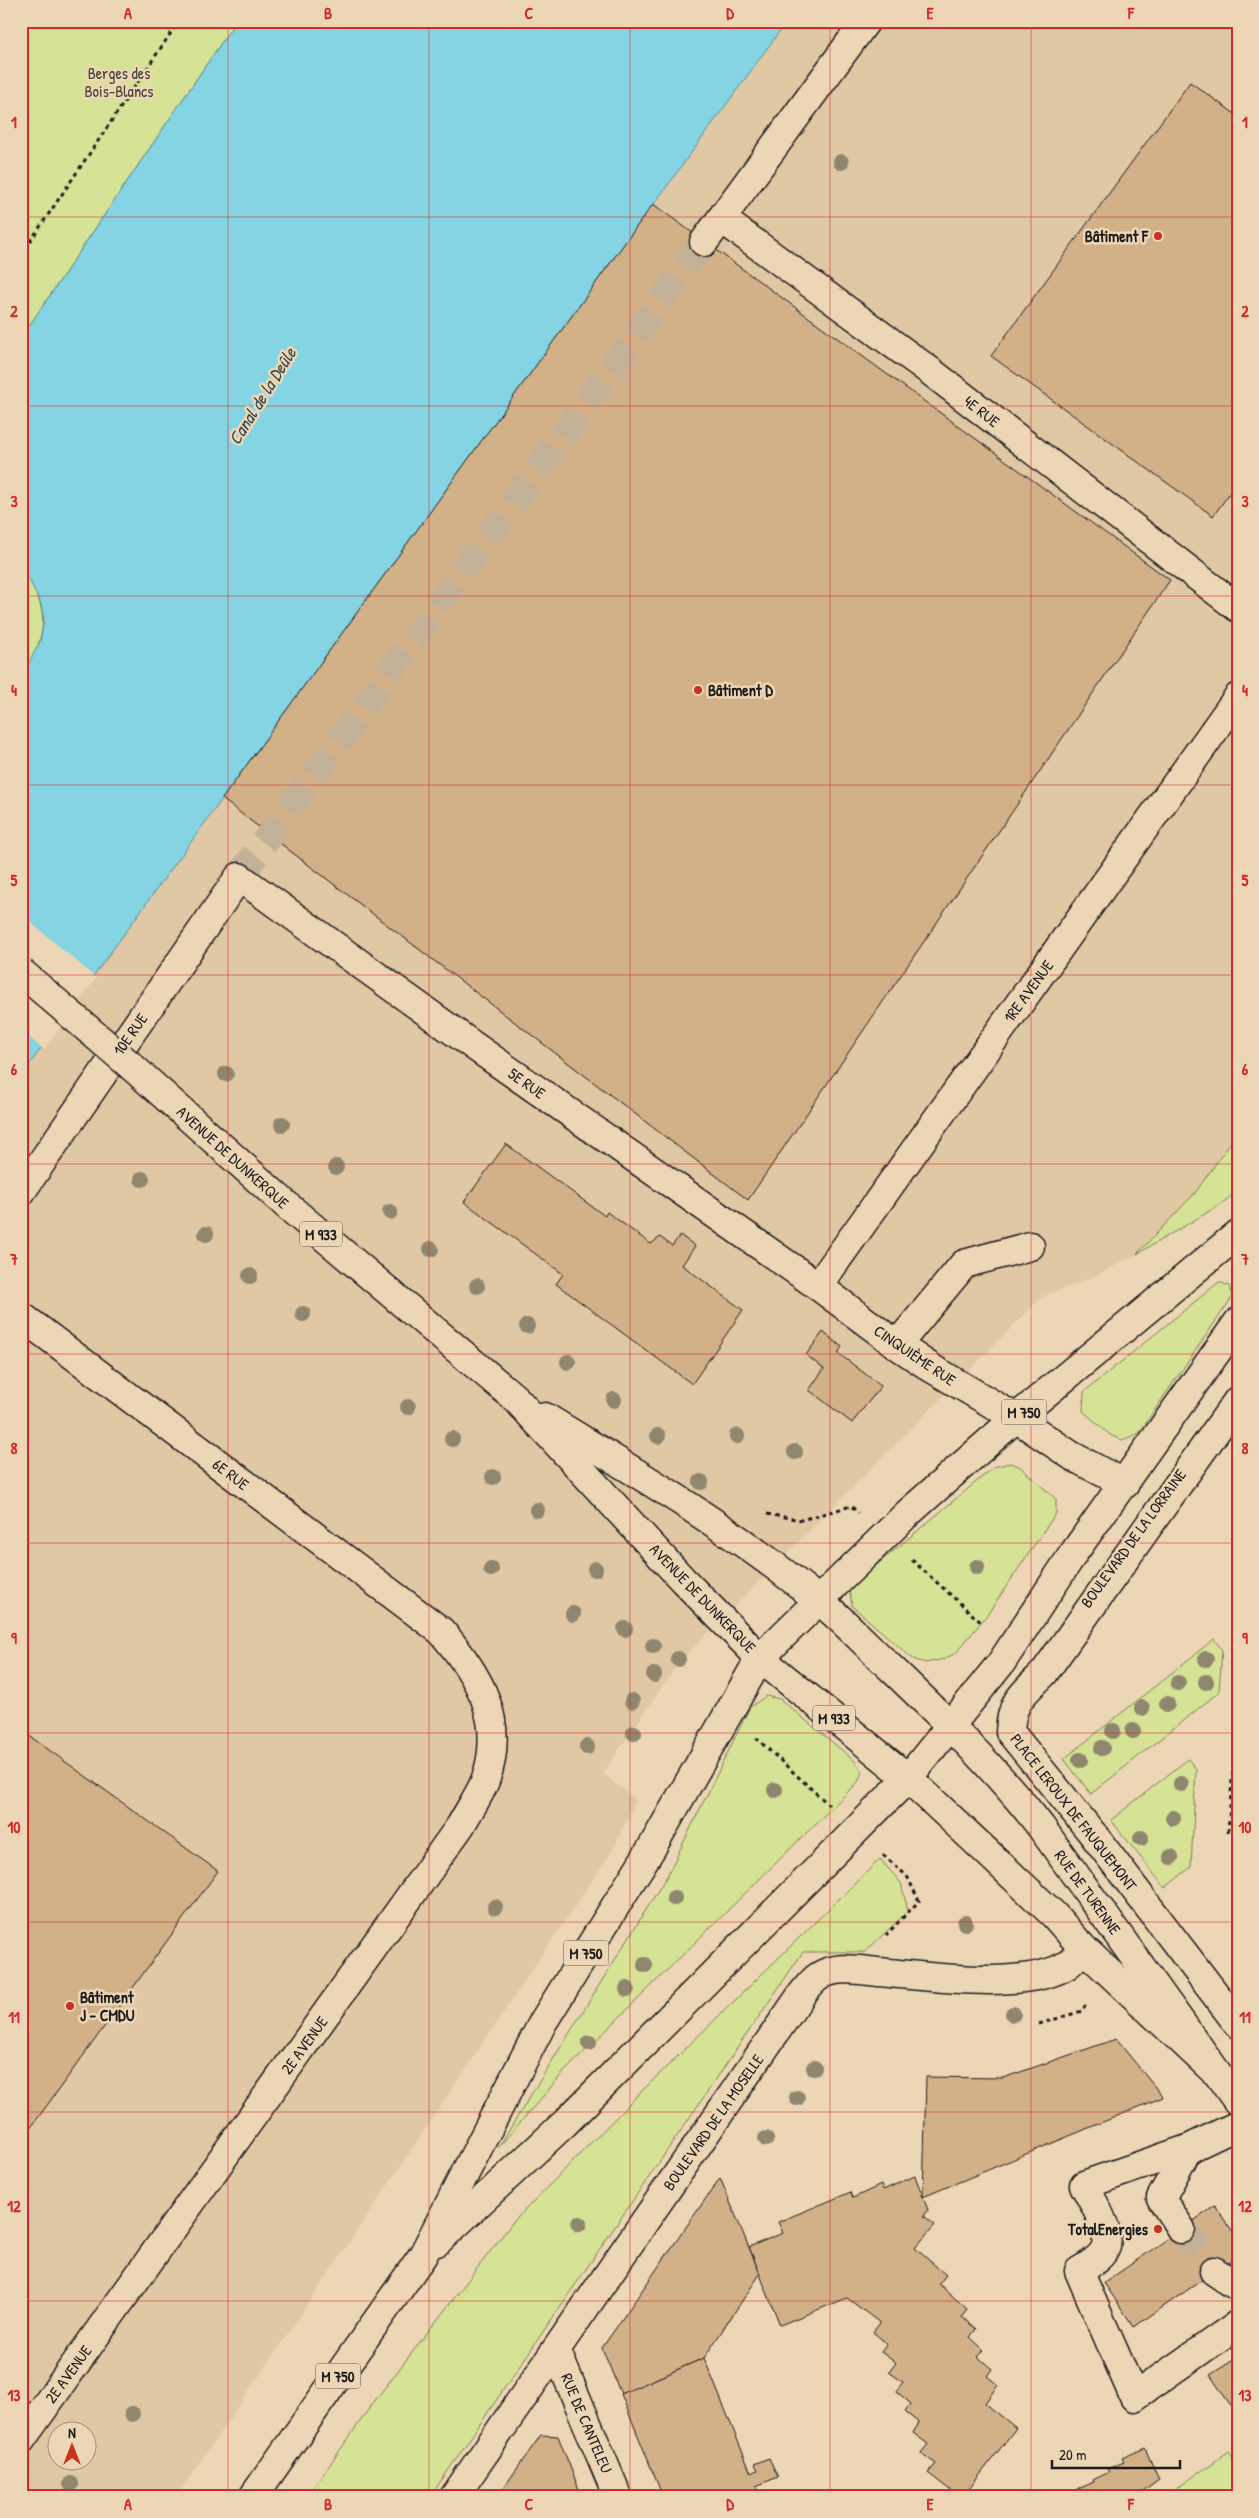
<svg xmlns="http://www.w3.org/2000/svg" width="1259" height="2518" font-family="'Patrick Hand',sans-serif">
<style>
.built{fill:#e1c8a5;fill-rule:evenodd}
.green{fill:#d6e295;stroke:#797f58}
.water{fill:#85d4e3;stroke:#5b8a93}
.pier{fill:#edd6b6}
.building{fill:#d2b189;stroke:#1c1c1c}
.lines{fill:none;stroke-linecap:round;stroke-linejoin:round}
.minor-tunnel{stroke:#c3b197;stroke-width:28;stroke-dasharray:28 14;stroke-linecap:butt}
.minor-casing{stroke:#1c1c1c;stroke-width:31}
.major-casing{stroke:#1c1c1c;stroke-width:31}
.path{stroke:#1c1c1c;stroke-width:3;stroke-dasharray:4 4;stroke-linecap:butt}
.minor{stroke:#edd6b6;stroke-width:28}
.major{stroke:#edd6b6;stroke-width:28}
.major-bridge-casing{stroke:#1c1c1c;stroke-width:31;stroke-linecap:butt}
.major-bridge{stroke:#edd6b6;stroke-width:28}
.tree{fill:#8e866e}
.grid{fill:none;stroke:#d62828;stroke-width:1;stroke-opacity:0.55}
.poi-dot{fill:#c8321e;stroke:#edd6b6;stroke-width:2}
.labels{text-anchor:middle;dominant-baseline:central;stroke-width:5;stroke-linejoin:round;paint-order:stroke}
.shield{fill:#edd6b6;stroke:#5b544a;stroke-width:1}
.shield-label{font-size:15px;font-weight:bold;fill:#1c1c1c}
.park-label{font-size:16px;fill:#414434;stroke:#edd6b6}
.poi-label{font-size:16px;font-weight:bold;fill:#1c1c1c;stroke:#edd6b6;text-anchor:end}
.street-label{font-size:16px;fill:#1c1c1c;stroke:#edd6b6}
.water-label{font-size:18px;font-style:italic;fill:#364a4e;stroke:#edd6b6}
.neatline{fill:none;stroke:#d62828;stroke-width:2}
.grid-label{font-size:16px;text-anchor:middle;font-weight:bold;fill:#d62828}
</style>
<rect width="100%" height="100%" fill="#edd6b6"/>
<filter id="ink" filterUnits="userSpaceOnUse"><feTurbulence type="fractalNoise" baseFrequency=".02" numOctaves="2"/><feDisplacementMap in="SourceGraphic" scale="10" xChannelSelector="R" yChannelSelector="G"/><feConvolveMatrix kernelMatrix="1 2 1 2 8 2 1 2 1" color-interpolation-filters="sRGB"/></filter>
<g filter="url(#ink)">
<path class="built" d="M787,21h451v1111l-43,61 -58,61 -37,20 -58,23 -362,364 -77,112 33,27 -22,48 -328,489 -110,160h-155v-1421zM58,2430h30v30h-30z"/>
<g class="green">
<path d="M21,21h215l-215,317z"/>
<path d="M21,563c18,36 31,52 13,92 -4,8 -7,17 -13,24z"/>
<path d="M1238,1132v59l-20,15 -81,48 58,-61z"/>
<path d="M1219,1282l10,4 4,10 -95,138 -16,6 -12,-5 -27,-24 1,-19z"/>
<path d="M1010,1463l9,3 37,33v14l-69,102 -30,37 -12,7 -20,4 -12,-4 -61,-53 -3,-18 145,-121z"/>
<path d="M1214,1639l8,11 -3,42 -128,102 -27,-35z"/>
<path d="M766,1696l14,3 75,62 7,11 -4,10 -295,291 -65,75 169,-272 83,-169z"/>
<path d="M1188,1759l8,10 -5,98 -26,21 -54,-68z"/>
<path d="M880,1859l21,24 7,28 -43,41h-62l-373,545h-123l69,-98 137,-177 130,-132z"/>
<path d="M1228,2452l10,14v31h-73z"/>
</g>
<path class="water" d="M236,21h551l-766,1055v-397l19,-38 4,-20 -3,-17 -20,-41v-225z"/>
<path class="pier" d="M21,914l75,64 -52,72 -23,-20z"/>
<g class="building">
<path d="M1190,82l48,34v366l-25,34 -222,-160z"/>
<path d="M653,204l517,376 -422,620 -526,-401z"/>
<path d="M506,1144l99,72 2,-4 44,32 9,-7 12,9 8,-11 15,11 -13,19 61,45 -51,74 -136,-100 7,-10 -99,-72z"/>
<path d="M823,1332l19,15 -4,6 43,33 -29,37 -43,-33 15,-21 -18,-14z"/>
<path d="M21,1730l197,141 -197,270z"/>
<path d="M1116,2039l47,58 -240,100 3,-120 77,1z"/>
<path d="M915,2176l13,34 -4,6 11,9 -20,23 31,27 -7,9 28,25 -5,8 14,12 -6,8 14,13 -6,7 14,12 -5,7 11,9 -13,18 31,25 -53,69h-4l-31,-24 8,-9 -15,-11 7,-9 -15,-11 6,-10 -14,-11 6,-8 -15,-13 7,-9 -14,-10 7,-9 -15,-11 6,-8 -14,-12 7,-9 -33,-25 -67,27 -31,-78 34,-14 -5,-11 73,-30 2,6 28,-13 2,5z"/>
<path d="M720,2178l40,96 -56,84 -83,36 -19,-46z"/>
<path d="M1215,2206l23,33v16l-104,72 -30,-44z"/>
<path d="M1238,2357v59l-28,-41z"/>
<path d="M704,2358l47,115 6,-3 -3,-6 15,-6 9,19 -22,9 5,11h-98l-42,-103z"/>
<path d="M541,2435l17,1 24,61h-85z"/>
<path d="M1145,2448l14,32 -23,17h-65l8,-4 -1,-4 16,-7 -1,-2 16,-8 -2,-3 17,-7 -2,-4z"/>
</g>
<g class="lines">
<g class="minor-tunnel">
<path d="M239,877l465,-635"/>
<path d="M1181,2229l33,42"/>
</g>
<g class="minor-casing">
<g id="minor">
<path d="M722,219l208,152 308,237"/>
<path d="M704,242l162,-221"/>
<path d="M21,1192l218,-315 235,169 344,240 79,59 36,24 83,49"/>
<path d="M818,1286l420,-589"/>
<path d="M21,1316l420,315c38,44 66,90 44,150 -6,15 -16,29 -24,44l-440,615"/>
<path d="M897,1345l67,-81 66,-18"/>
<path d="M1238,1400l-194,273c-21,21 -33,28 -34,59l82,101 146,191"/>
<path d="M1238,2125l-50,24 -104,36c8,16 30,48 20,66 -6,9 -16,15 -25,20l55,126 104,-73"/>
<path d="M1181,2229l-20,-31 27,-49"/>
<path d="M1214,2271l24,16"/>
<path d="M556,2350l62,147"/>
<path d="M454,2497l348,-503c5,-6 10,-13 16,-17 16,-12 41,-7 60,-5 49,4 147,19 189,-7 6,-4 12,-12 16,-17"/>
</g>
</g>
<g class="major-casing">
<g id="major">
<path d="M130,1065l161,144 225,190 167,181 77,78 148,120 146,137 29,33 130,122"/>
<path d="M545,1417c93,57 189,113 273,183 27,21 50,47 75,70 51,49 104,100 148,157l197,275"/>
<path d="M1016,1418l56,38 53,28"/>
<path d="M437,2242l128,-119 343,-345 93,-115 72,-109 165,-232"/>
<path d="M253,2497l170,-242 120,-233 108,-173 109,-191 147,-144 109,-96 222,-184"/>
</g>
</g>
<g class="path">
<path d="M21,255l158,-234"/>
<path d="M767,1514l34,6 50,-14 7,7"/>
<path d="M912,1560l71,64"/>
<path d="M756,1738l73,67"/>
<path d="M1228,1832l5,-64"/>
<path d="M883,1855l24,21 12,25 -33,34"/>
<path d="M1039,2024l43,-13 5,-8"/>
</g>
<use href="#minor" class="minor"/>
<use href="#major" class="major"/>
<g class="major-bridge-casing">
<path id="major-bridge" d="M21,972l109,93"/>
</g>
<use href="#major-bridge" class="major-bridge"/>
</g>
<g class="tree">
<circle cx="841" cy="162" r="8"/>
<circle cx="226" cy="1074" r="8"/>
<circle cx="282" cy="1124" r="8"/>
<circle cx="336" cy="1167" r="8"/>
<circle cx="142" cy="1179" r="8"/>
<circle cx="390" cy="1212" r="8"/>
<circle cx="206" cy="1234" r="8"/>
<circle cx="431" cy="1249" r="8"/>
<circle cx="250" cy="1276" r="8"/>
<circle cx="477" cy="1286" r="8"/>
<circle cx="303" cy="1314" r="8"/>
<circle cx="527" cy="1326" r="8"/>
<circle cx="568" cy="1362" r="8"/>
<circle cx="614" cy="1400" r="8"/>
<circle cx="408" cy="1407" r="8"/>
<circle cx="658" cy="1436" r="8"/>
<circle cx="737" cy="1436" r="8"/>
<circle cx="452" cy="1439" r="8"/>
<circle cx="795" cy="1452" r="8"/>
<circle cx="493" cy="1477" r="8"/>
<circle cx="701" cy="1482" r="8"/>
<circle cx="537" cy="1510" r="8"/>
<circle cx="977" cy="1567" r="8"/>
<circle cx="491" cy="1569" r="8"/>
<circle cx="595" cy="1569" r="8"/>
<circle cx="573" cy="1614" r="8"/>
<circle cx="625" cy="1629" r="8"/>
<circle cx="653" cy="1646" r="8"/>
<circle cx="678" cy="1659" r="8"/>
<circle cx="1206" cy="1659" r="8"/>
<circle cx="654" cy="1675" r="8"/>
<circle cx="1206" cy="1682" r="8"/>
<circle cx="1178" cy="1683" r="8"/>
<circle cx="632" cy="1701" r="8"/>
<circle cx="1167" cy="1704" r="8"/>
<circle cx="1142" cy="1708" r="8"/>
<circle cx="1113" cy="1731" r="8"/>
<circle cx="1133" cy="1731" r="8"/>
<circle cx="634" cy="1733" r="8"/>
<circle cx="587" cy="1747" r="8"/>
<circle cx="1102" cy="1748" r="8"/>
<circle cx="1080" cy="1760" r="8"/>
<circle cx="1181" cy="1784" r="8"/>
<circle cx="775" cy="1790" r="8"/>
<circle cx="1173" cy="1818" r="8"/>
<circle cx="1141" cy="1838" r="8"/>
<circle cx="1171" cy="1857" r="8"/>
<circle cx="674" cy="1898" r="8"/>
<circle cx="495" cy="1907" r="8"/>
<circle cx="965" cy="1923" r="8"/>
<circle cx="645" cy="1965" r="8"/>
<circle cx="627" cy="1989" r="8"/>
<circle cx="1013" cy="2014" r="8"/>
<circle cx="589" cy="2043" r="8"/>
<circle cx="814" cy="2068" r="8"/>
<circle cx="797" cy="2098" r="8"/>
<circle cx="766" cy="2139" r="8"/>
<circle cx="579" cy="2224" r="8"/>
<circle cx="132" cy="2414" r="8"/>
<circle cx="71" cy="2484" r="8"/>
</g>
</g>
<path class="grid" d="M228,21v2476M429,21v2476M630,21v2476M830,21v2476M1031,21v2476M21,217h1217M21,406h1217M21,596h1217M21,785h1217M21,975h1217M21,1164h1217M21,1354h1217M21,1543h1217M21,1733h1217M21,1922h1217M21,2112h1217M21,2301h1217"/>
<g class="poi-dot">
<circle cx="1158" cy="236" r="5"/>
<circle cx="698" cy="690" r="5"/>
<circle cx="70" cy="2006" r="5"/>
<circle cx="1158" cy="2229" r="5"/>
</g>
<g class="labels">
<g class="shield">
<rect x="300" y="1221.5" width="42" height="25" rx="4"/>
<rect x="1001.5" y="1399.5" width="45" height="25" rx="4"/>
<rect x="813" y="1705.5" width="42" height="25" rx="4"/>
<rect x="563.5" y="1940.5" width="45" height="25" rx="4"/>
<rect x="315.5" y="2363.5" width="45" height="25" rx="4"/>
</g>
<g class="shield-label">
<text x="321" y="1234">M 933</text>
<text x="1024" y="1412">M 750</text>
<text x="834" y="1718">M 933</text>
<text x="586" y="1953">M 750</text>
<text x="338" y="2376">M 750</text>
</g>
<g class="park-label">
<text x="119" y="73">Berges des<tspan x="119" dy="18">Bois-Blancs</tspan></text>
</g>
<g class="poi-label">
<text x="1148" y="236">Bâtiment F</text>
<text x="708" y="690" text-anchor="start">Bâtiment D</text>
<text x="80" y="1997" text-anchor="start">Bâtiment<tspan x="80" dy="18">J - CMDU</tspan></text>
<text x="1148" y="2229">TotalEnergies</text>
</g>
<g class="street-label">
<text transform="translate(982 411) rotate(38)">4E RUE</text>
<text transform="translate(1028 991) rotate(-54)">1RE AVENUE</text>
<text transform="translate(130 1034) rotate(-55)">10E RUE</text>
<text transform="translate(527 1083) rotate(35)">5E RUE</text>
<text transform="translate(233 1157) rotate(42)">AVENUE DE DUNKERQUE</text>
<text transform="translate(915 1355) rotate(34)">CINQUIÈME RUE</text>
<text transform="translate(231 1474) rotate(37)">6E RUE</text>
<text transform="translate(1133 1538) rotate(-54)">BOULEVARD DE LA LORRAINE</text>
<text transform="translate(703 1598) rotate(46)">AVENUE DE DUNKERQUE</text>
<text transform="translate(1074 1812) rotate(52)">PLACE LEROUX DE FAUQUEMONT</text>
<text transform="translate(1088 1892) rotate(54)">RUE DE TURENNE</text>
<text transform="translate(304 2045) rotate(-54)">2E AVENUE</text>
<text transform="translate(713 2122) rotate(-55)">BOULEVARD DE LA MOSELLE</text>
<text transform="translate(68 2374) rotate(-54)">2E AVENUE</text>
<text transform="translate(587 2423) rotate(67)">RUE DE CANTELEU</text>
</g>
<g class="water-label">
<text transform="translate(262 396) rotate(-58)">Canal de la Deûle</text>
</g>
</g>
<rect width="1259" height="2518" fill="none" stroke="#edd6b6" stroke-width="55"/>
<g transform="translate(72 2446)"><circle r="24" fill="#edd6b6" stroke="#998c78"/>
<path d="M0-4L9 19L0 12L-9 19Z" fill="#c8321e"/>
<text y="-8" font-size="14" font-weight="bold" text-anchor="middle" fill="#1c1c1c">N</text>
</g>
<path d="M1052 2460v8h128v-8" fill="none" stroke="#1c1c1c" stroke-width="2.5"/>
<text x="1059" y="2460" font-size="15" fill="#1c1c1c" stroke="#edd6b6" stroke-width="4" paint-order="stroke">20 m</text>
<rect x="28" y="28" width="1204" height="2462" class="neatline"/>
<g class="grid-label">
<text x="128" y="19">A</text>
<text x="328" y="19">B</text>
<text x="529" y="19">C</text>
<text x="730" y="19">D</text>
<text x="930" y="19">E</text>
<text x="1131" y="19">F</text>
<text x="14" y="128">1</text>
<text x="1245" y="128">1</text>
<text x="14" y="317">2</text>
<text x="1245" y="317">2</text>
<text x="14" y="507">3</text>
<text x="1245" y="507">3</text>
<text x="14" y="696">4</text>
<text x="1245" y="696">4</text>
<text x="14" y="886">5</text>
<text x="1245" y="886">5</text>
<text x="14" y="1075">6</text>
<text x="1245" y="1075">6</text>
<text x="14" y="1265">7</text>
<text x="1245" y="1265">7</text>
<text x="14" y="1454">8</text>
<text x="1245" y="1454">8</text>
<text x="14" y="1644">9</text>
<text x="1245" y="1644">9</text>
<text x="14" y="1833">10</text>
<text x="1245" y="1833">10</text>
<text x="14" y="2023">11</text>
<text x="1245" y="2023">11</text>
<text x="14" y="2212">12</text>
<text x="1245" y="2212">12</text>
<text x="14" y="2401">13</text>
<text x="1245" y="2401">13</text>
<text x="128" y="2510">A</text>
<text x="328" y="2510">B</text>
<text x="529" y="2510">C</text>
<text x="730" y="2510">D</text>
<text x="930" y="2510">E</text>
<text x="1131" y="2510">F</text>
</g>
</svg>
